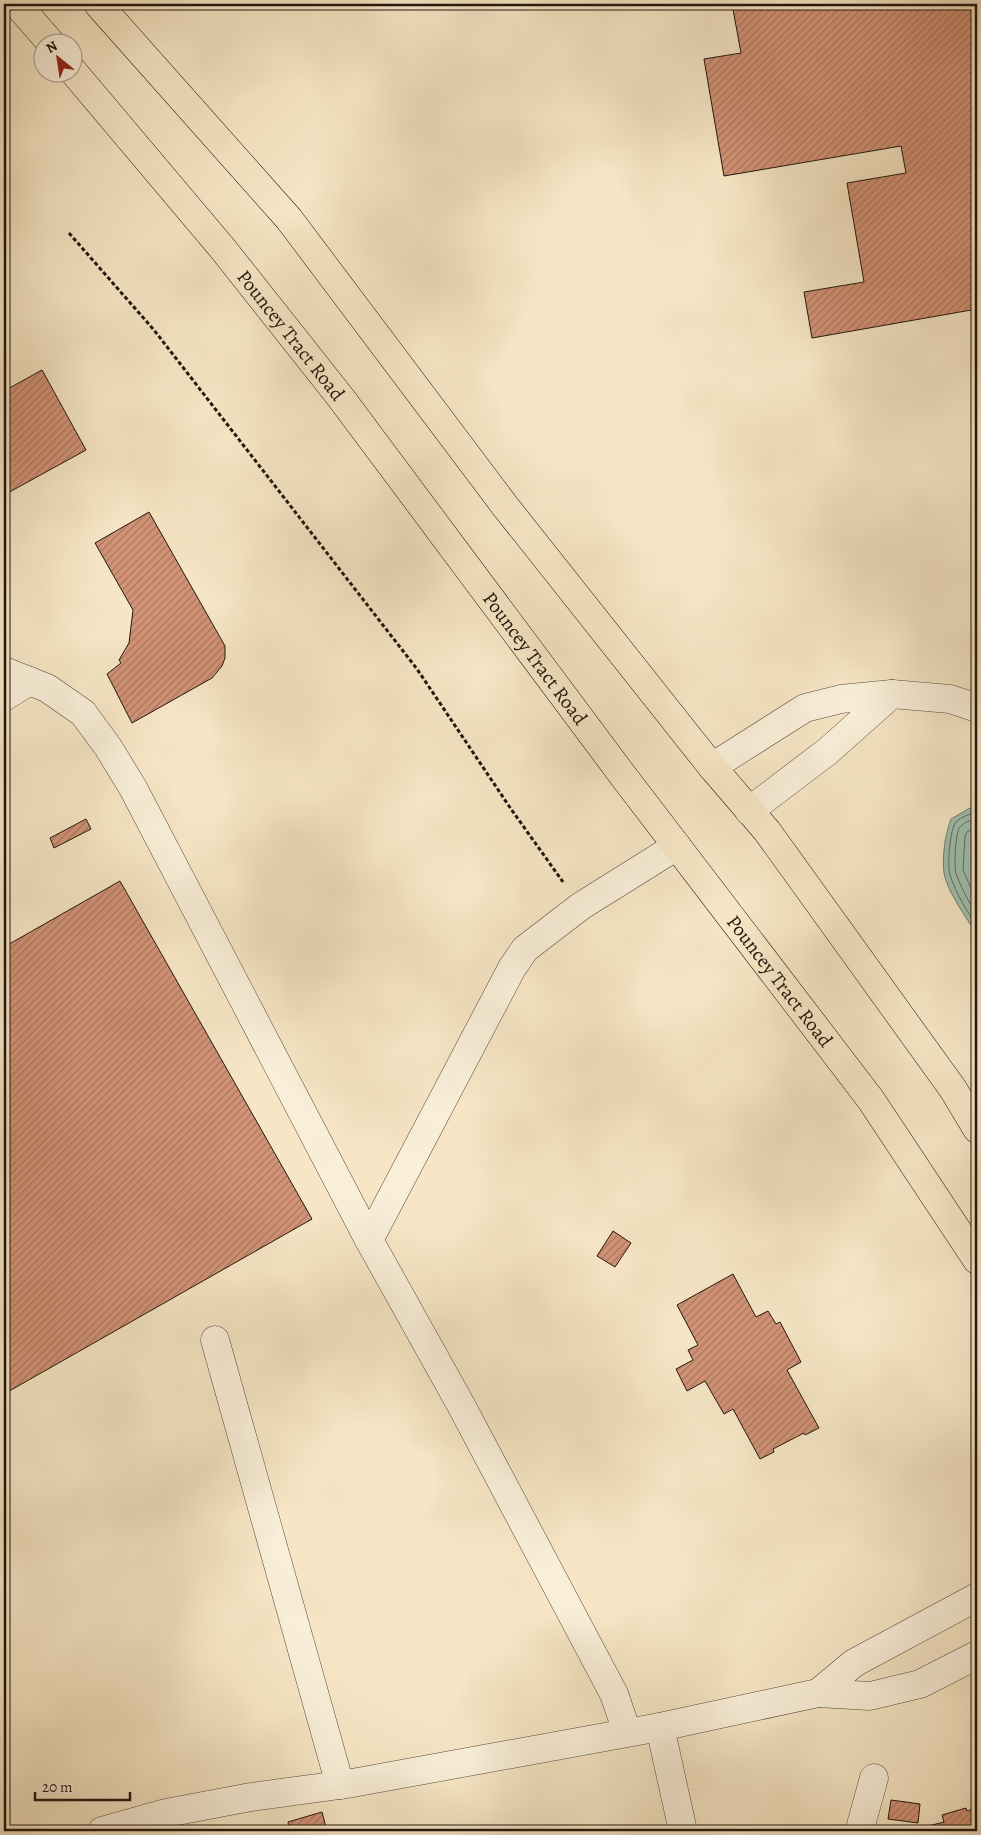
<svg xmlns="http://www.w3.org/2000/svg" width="981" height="1835" font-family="Alegreya,serif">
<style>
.water{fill:#9ec0ae;stroke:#6c7c6e}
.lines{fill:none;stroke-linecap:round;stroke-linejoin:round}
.shore{stroke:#606a5e;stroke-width:1}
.building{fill:url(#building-hatch);stroke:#21150e}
.minor-casing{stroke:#56493c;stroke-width:29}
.major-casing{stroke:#21150e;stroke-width:29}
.path{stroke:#21150e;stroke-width:3;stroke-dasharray:4 2.5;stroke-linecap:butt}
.minor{stroke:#f9efd9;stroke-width:28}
.major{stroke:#f6e6c5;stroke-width:28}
.labels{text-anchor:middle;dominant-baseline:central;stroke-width:4.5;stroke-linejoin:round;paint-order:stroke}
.street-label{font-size:20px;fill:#21150e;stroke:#f9efd9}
</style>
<defs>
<pattern id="building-hatch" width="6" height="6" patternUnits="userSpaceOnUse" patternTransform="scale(1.25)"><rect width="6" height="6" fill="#d29377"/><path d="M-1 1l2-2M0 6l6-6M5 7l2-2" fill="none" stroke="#aa7760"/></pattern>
</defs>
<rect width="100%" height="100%" fill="#f6e6c5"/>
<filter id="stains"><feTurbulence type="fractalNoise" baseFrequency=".004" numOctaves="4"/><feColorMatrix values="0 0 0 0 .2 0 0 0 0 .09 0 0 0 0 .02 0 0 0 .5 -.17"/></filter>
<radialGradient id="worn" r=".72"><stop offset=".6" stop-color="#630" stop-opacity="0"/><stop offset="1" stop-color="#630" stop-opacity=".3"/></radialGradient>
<path class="water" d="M970,808h7v126c-10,-15 -30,-43 -33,-61 -2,-17 1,-38 7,-54z"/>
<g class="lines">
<g class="shore">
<path d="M977,813c-6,0 -16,4 -21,9 -6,6 -9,44 -6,53 6,18 16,35 27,51"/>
<path d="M977,819c-5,0 -14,4 -17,8 -5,6 -6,39 -4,46 5,15 13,29 21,42"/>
<path d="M977,826l-10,6 -2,4 -2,34 14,32"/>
</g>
</g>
<g class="building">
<path d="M732,4h245v305l-165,29 -8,-46 60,-10 -17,-99 59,-10 -5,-27 -177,30 -20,-117 37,-6z"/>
<path d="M42,370l44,80 -82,45v-104z"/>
<path d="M149,512l76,134v12l-3,8 -10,12 -80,45 -25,-49 14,-11 -2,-3 10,-17 4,-33 -38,-67z"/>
<path d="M86,819l5,10 -37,19 -4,-10z"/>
<path d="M120,881l192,338 -308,175v-447z"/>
<path d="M613,1231l18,12 -16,24 -18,-11z"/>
<path d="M733,1274l23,43 12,-6 8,13 4,-2 21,40 -14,8 32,58 -14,7 -1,-2 -31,16 1,3 -14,7 -27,-50 -9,5 -19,-33 -18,10 -11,-22 17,-9 -5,-10 10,-5 -21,-40z"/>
<path d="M891,1800l29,4 -2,19 -30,-4z"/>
<path d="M966,1808l1,3 10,-3v23h-48l-1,-5 16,-4 -2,-7z"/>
<path d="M322,1812l5,19h-47l9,-2 -1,-7z"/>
</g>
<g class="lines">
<g class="minor-casing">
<g id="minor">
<path d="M4,671l43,17 36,25 25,34 25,41 236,452 92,165 153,289 13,38"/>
<path d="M4,697l26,-16"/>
<path d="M712,767l93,-59 36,-9 51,-5 58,5 27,9"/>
<path d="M749,811l79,-60 64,-57"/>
<path d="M369,1240l143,-272 13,-19 56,-43 96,-60"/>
<path d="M215,1340l125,445"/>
<path d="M818,1693l36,-30 123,-66"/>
<path d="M660,1727l23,104"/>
<path d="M102,1831l64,-18 85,-16 96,-13 313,-57 158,-34 52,3 50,-12 57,-29"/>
<path d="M864,1831l-3,-6 13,-47"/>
</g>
</g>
<g class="major-casing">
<g id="major">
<path d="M17,4l33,38"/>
<path d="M98,4l191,215 216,287 207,261 55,64 186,258 24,40"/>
<path id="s1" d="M72,70l151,179 118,149 283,379 247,323 106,160"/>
</g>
</g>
<path class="path" d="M69,233l85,97 263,339 94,140 52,73"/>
<use href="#minor" class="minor"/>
<use href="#major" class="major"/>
</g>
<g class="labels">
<g class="street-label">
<text stroke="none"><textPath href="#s1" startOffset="344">Pouncey Tract Road</textPath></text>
<text stroke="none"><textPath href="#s1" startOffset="749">Pouncey Tract Road</textPath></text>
<text stroke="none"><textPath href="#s1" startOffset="1154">Pouncey Tract Road</textPath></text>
</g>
</g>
<rect width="981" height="1835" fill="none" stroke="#f6e6c5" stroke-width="20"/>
<rect x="5" y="5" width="971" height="1825" fill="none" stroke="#21150e" stroke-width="2.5"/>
<rect x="10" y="10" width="961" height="1815" fill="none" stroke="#21150e"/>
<g transform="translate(58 58) rotate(330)"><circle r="24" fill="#f9efd9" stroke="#a39888"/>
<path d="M0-4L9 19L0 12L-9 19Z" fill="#8f2418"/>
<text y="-8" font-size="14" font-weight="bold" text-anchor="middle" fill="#21150e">N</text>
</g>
<path d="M35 1792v8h95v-8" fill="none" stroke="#21150e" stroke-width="2.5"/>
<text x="42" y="1792" font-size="15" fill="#21150e" stroke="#f9efd9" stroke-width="4" paint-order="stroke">20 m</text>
<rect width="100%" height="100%" filter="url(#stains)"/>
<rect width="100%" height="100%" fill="url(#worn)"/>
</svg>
